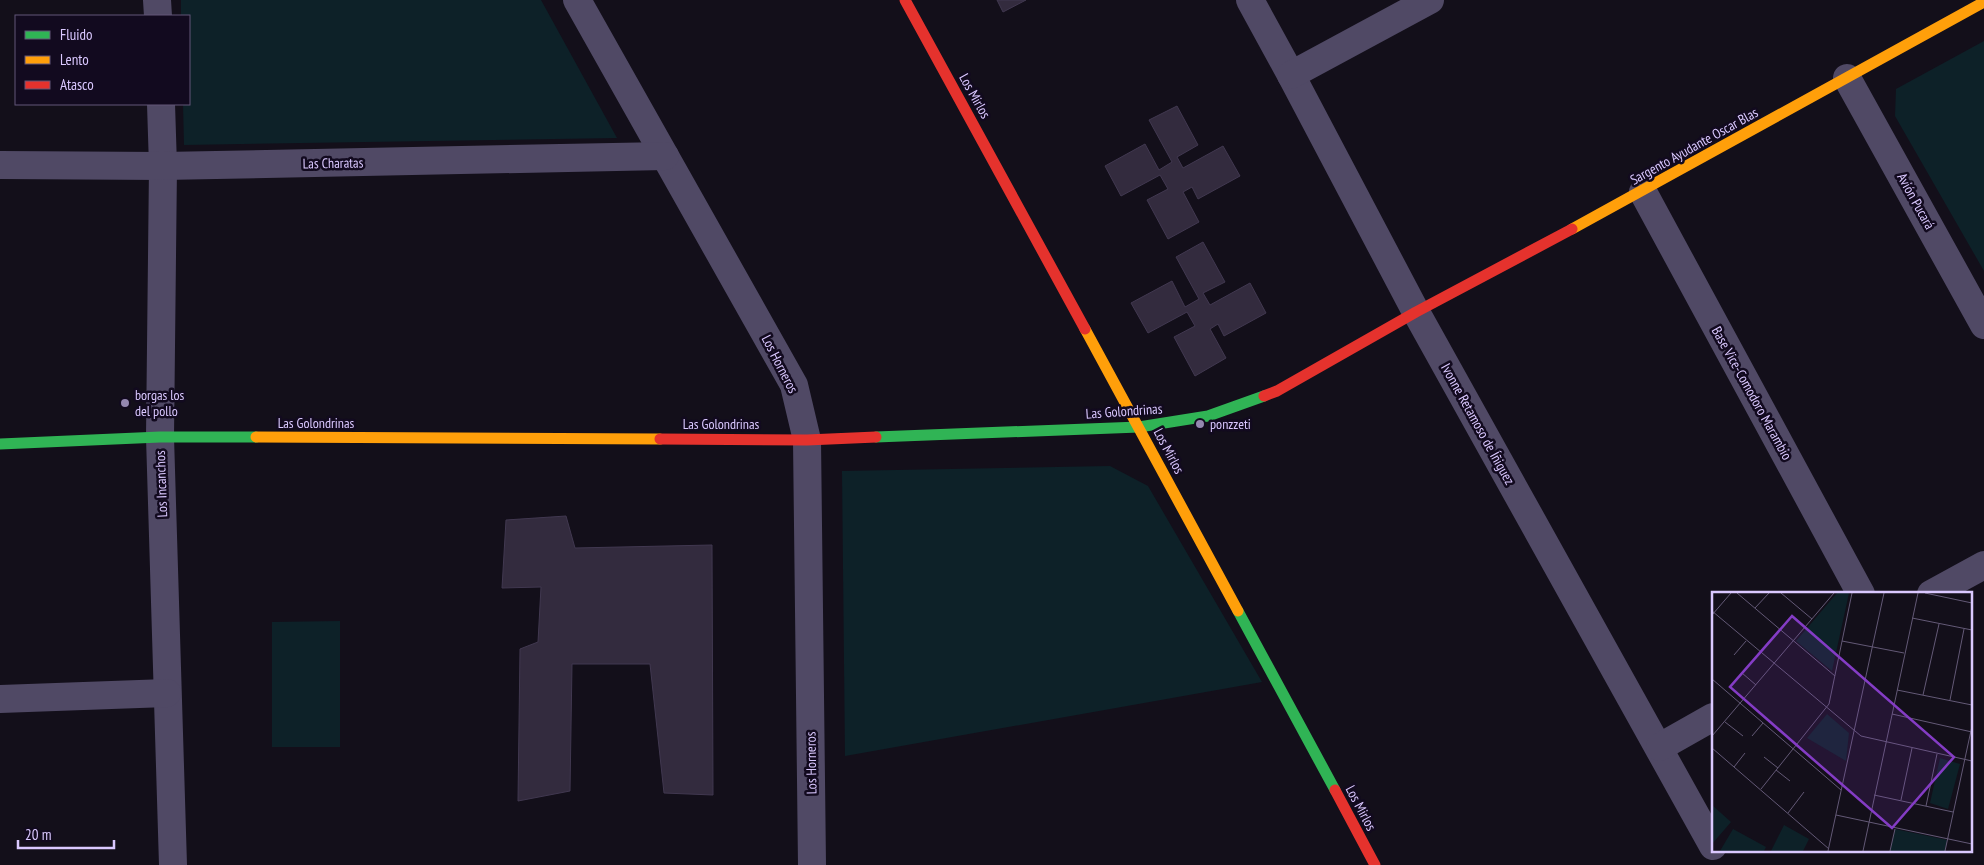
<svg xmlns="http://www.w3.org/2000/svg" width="1984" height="865" font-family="'PT Sans Narrow',sans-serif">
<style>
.green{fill:#0d2128}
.building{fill:#332b3e;stroke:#413850}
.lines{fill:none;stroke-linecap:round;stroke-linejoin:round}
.street{stroke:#504965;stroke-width:28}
.fast{stroke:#30b455;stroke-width:11}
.slow{stroke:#ff9f0a;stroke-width:11}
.jam{stroke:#e5322d;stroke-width:11}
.poi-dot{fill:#9487af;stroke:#120a1f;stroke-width:2}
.labels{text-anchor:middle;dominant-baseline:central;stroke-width:5;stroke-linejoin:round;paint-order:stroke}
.street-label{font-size:14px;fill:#dac8ff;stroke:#120a1f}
.poi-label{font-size:14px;fill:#dac8ff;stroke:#120a1f;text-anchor:start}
.inset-road{fill:none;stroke:#635976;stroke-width:1}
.view{fill:#843cc5;fill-opacity:0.15;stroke:#843cc5;stroke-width:2.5}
.inset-edge{fill:none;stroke:#dac8ff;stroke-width:2.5}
</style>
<rect width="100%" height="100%" fill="#130f1a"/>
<g class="green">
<path d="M181,0h360l76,138 -433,7 -1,-41h6v-88h-8z"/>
<path d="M1984,41v230l-89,-155 1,-27z"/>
<path d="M1110,466l38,20 114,196 -417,74 -3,-285z"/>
<path d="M340,621v126h-68v-125z"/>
</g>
<g class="building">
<path d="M997,0h29l-23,12z"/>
<path d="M1177,106l21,39 -21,12 6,11 40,-22 17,30 -42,23 -6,-12 -9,5 16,30 -31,17 -21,-39 21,-11 -8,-14 -39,21 -16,-30 40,-22 14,26 13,-8 -23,-42z"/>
<path d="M1203,242l22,40 -22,11 7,12 40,-22 16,30 -42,23 -6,-12 -8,5 16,29 -31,18 -21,-39 21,-11 -8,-14 -39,21 -17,-30 41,-22 13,26 14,-8 -23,-42z"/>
<path d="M566,516l9,32 137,-3 1,250 -49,-2 -14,-129h-78l-2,127 -52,10 2,-152 18,-7 3,-55 -39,1 4,-68z"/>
</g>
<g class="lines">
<g class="street">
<path d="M157,0l1,16"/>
<path d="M577,0l217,385 13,55 5,425"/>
<path d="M1250,0l41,75 125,237 297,534"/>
<path d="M1291,75l139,-75"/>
<path d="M1847,78l137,247"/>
<path d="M161,104l2,62 -3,271 13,428"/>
<path d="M0,165l163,1 502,-10"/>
<path d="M1643,192l218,402"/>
<path d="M1931,594l53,-29"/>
<path d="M0,699l167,-6"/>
<path d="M1660,747l53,-30"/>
</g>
<g class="fast">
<path d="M876,437l263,-10 69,-11 56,-20"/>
<path d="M0,444l160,-7h96"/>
<path d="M1238,611l97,179"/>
</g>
<g class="slow">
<path d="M1572,229l412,-227"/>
<path d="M1085,329l153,282"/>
<path d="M256,437l404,2"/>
</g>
<g class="jam">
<path d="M905,0l180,329"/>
<path d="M1264,396l13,-5 139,-79 156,-83"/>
<path d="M660,439l147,1 69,-3"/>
<path d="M1335,790l40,75"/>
</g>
</g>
<g class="poi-dot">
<circle cx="125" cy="403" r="5"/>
<circle cx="1200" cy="424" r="5"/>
</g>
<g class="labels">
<g class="street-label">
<text transform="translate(975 96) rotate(61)">Los Mirlos</text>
<text transform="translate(1694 146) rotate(-29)">Sargento Ayudante Oscar Blas</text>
<text transform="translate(333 163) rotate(-1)">Las Charatas</text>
<text transform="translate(1916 201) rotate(61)">Avión Pucará</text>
<text transform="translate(780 364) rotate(63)">Los Horneros</text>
<text transform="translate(1752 393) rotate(61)">Base Vice-Comodoro Marambio</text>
<text transform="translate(1124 411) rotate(-4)">Las Golondrinas</text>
<text x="316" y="423">Las Golondrinas</text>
<text x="721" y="424">Las Golondrinas</text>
<text transform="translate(1478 424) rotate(61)">Ivonne Retamoso de Íñiguez</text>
<text transform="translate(1169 451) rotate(62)">Los Mirlos</text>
<text transform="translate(161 484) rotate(-92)">Los Incanchos</text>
<text transform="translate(811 763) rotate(-91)">Los Horneros</text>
<text transform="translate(1361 808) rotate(62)">Los Mirlos</text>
</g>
<g class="poi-label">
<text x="135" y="395">borgas los<tspan x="135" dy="16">del pollo</tspan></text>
<text x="1210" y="424">ponzzeti</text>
</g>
</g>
<g transform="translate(1712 592)">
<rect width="260" height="260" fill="#130f1a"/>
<path d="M125,1h12l-17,78 -36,-30zM115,122l22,19 -3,28 -39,-23zM228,166l20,6 -12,45 -18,-6zM0,213l19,17 -19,22zM72,233l25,14 -6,12h-32zM21,237l33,18 -2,4h-44zM183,237l52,11 -2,11h-55z" fill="#0d2128"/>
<path class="inset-road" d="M25,1l98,83M69,1l31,26M213,1l47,10M43,16l14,-15M0,19l149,125 111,25M0,23l19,-22M200,26l60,12M130,49l62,12M22,63l12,-14M30,81l14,12M0,87l129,111M185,98l75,15M211,103l16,-71M238,108l14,-71M180,122l80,18M13,130l18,14M0,144l122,-143M40,144l11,-13M0,156l117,101M52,165l14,11M22,175l11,-14M64,178l14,11M49,197l68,-85 23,-111M162,203l79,17M189,208l11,-52M214,214l11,-52M76,221l16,-21M124,223l136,29M116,259l56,-258M151,259l55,-258M178,259l5,-22M233,259l27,-125"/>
<path class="view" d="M80,24l162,141 -62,71 -162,-141z"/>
<rect width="260" height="260" class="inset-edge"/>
</g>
<rect x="15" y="15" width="175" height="90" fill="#120a1f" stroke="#625679"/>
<rect x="25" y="31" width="25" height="8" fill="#30b455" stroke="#625679"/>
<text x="60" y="40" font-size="15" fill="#dac8ff">Fluido</text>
<rect x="25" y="56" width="25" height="8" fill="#ff9f0a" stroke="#625679"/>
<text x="60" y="65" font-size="15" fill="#dac8ff">Lento</text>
<rect x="25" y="81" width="25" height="8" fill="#e5322d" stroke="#625679"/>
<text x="60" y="90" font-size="15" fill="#dac8ff">Atasco</text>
<path d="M18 840v8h96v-8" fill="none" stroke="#dac8ff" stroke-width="2.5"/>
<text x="25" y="840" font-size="15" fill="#dac8ff" stroke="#120a1f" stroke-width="4" paint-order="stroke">20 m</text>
</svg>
